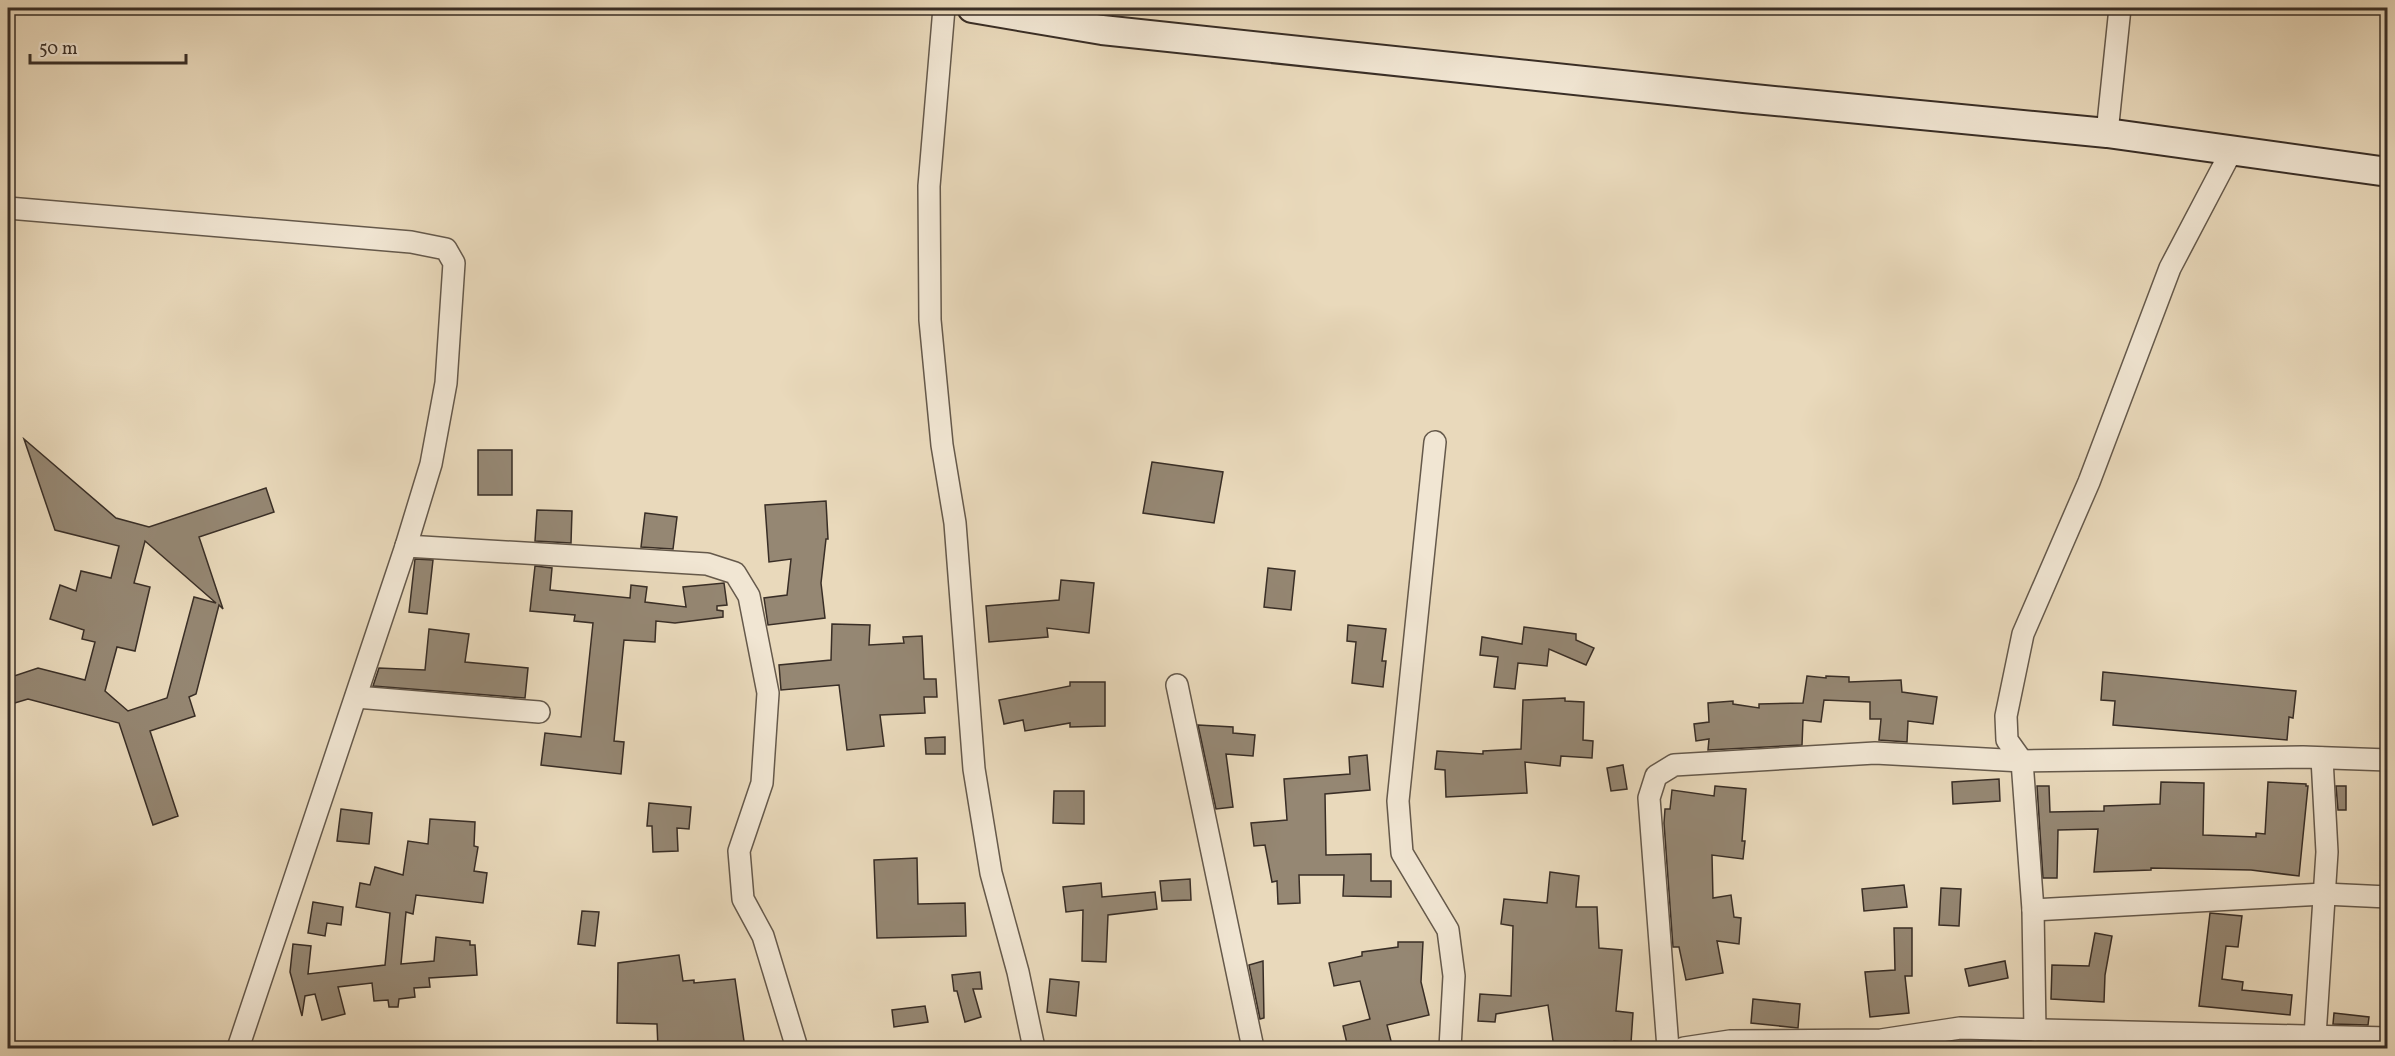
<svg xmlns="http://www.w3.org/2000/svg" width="2395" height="1056" font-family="Vollkorn,serif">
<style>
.building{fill:#958773;stroke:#392e26;stroke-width:1.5;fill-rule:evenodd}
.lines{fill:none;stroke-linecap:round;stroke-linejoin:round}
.street-casing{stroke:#65594b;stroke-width:24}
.secondary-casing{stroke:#392e26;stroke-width:32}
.street{stroke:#f1e6d3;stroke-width:21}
.secondary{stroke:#f1e6d3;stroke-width:28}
</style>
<rect width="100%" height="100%" fill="#e9d9bb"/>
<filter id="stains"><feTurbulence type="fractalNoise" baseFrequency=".00333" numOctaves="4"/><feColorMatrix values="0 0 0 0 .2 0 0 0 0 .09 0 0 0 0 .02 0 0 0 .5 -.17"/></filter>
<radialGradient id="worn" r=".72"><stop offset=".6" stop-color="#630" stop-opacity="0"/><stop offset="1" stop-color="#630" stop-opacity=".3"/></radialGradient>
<g class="building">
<path d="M24,439l92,79 33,9 117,-39 8,24 -75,25 24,72 -4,-4 -23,89 -7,3 6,19 -45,15 28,85 -25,9 -34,-102 -91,-24 -20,6v-27l30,-10 47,12 10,-38 -13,-3 2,-9 -34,-11 10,-34 16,6 5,-20 30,7 8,-32 -64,-16zM145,541l71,62 -22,-6 -27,101 -39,13 -23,-20 12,-44 18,4 15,-64 -16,-4z"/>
<rect x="478" y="450" width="34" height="45"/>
<path d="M1152,462l71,10 -9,51 -71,-10z"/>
<path d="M826,501l2,38h-2l-5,44 4,35 -57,7 -4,-27 23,-3 4,-36 -22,3 -4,-57z"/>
<path d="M537,510l35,1 -1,32 -36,-2z"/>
<path d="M645,513l32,4 -4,32 -32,-2z"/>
<path d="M415,559l18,1 -6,54 -18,-2z"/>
<path d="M535,566l17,2 -2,22 80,8 1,-13 16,2 -2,15 41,5 -3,-20 41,-4 3,22 -10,1v4l6,1v6l-48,6 -19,-2 -1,21 -31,-2 -10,101 10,1 -3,32 -80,-9 4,-32 36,4 12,-114 -19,-2 1,-6 -45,-4z"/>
<path d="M1268,568l27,3 -4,39 -27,-3z"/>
<path d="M1061,580l33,3 -5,50 -42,-5 1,9 -59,5 -3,-36 73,-6z"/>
<path d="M832,624l38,1 -1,20 35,-2 -1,-6 19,-1 2,43h12l1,18h-13l1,16 -45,2 4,31 -37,4 -8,-65 -58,5 -2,-25 52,-5z"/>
<path d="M1348,625l38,4 -4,32h4l-3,26 -31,-4 4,-41 -9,-1z"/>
<path d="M1524,627l52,7v6l18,8 -8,17 -37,-16 -2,17 -29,-3 -3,26 -21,-2 4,-30 -18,-2 2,-18 40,7z"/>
<path d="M429,629l40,5 -4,28 63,6 -3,30 -152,-12 6,-18 46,2z"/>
<path d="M2103,672l193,19 -3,27 -4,-1 -2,23 -174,-15 2,-24 -14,-1z"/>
<path d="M1807,676l19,2v-2l23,1v5l52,-2 1,12 35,5 -4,27 -25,-3 -1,21 -28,-2 2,-21h-11v-17l-46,-2 -3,22 -18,-2 -1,25 -94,5 1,-11 -13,2 -2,-17 15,-2 -1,-19 25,-2v3l26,4v-4l44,-1z"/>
<path d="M1070,682h35v44l-35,1v-4l-45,8 -2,-11 -19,4 -5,-24 71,-14z"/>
<path d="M1565,698v3l19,1 -1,38 10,1 -1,17 -31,-2 -1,10 -35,-4 2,31 -81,4 -1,-27 -10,-1 2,-18 46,3v-3l38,-2 2,-49z"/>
<path d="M1198,725l35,2v6l22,2 -2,21 -27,-2 7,53 -17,2z"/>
<path d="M945,737v17h-19l-1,-16z"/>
<path d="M1367,755l3,35 -45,4 1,61 45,-1v27h20v16l-48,-1 1,-21h-45l1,28 -22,1 -1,-23 -5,1 -7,-37 -11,1 -3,-23 36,-3 -3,-41 66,-5 -1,-17z"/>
<path d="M1623,765l4,24 -16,2 -4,-23z"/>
<path d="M1999,779l1,22 -47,3 -1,-22z"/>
<path d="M2161,782l43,1 -1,52 53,2v-4l9,1 3,-52 38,2v2h2l-9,90 -48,-6 -100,-2v2l-57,2 4,-43 -40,1 -1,48h-14l-6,-92h12l1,26 54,-1v-5l56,-2z"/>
<path d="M1715,786l31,3 -4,52h3l-2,18 -31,-4 1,43 18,-3 3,22 7,1 -2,26 -22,-3 6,32 -37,7 -7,-33h-6l-9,-124 1,-14h5l2,-19 42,6z"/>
<path d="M2336,786h10v24h-8z"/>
<path d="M1054,791h30v33l-31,-1z"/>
<path d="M649,803l42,4 -2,22 -12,-1 1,23 -25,1 -1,-26h-5z"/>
<path d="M341,809l31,4 -3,31 -32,-3z"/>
<path d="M430,819l45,3 -1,24 4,1 -4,24 13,2 -4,30 -67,-8 -3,19 -7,-2 -5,52 33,-3 2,-24 34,4v4h5l2,30 -48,3 1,9 -16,1 1,9 -16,2 -1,8h-9l-1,-7 -14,1 -2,-18 -34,4 7,27 -23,6 -7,-26 -10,2 -3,20 -12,-44 3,-28 18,2 -3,28 77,-9 5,-52 -34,-6 4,-24 10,2 5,-18 28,8 5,-34 20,3z"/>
<path d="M917,858l1,46 47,-1 1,33 -89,2 -3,-78z"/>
<path d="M1550,872l29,4 -3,31h21l2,41 23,2 -6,61 17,2 -2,30 -17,-2 -1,6 -44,-4 1,5h-16l-6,-43 -52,9 -1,8 -17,-1 2,-27 31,2 2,-70 -12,-2 3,-25 43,4z"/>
<path d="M1190,879l1,21 -29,1 -2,-20z"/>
<path d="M1101,883l1,14 53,-5 2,17 -49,6 -2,47 -24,-1 1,-51 -17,2 -3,-25z"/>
<path d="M1904,885l3,22 -43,4 -2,-22z"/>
<path d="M1941,888l20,1 -2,37 -20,-1z"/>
<path d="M313,902l30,5 -2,18 -14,-2 -2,13 -17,-3z"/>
<path d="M582,911l17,1 -4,34 -17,-2z"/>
<path d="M2210,913l32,3 -4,31 -12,-1 -4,33 21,3 -1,8 50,5 -2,20 -91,-9z"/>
<path d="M1894,928h18v48h-7l4,37 -39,4 -5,-45 30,-2z"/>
<path d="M2095,933l17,3 -7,39 -1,27 -53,-3 1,-34 37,1z"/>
<path d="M1398,942h25l-2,40 8,33 -42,10 5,20 -15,3h-29l-5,-22 27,-7 -10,-38 -26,5 -5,-23 33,-7v-4l36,-5z"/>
<path d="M679,955l4,26 11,-1v3l41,-4 10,69h-87l-1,-24 -40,-1 1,-60z"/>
<path d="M1263,961l1,57 -4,1 -11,-54z"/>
<path d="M2005,961l3,17 -39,8 -4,-17z"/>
<path d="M980,972l2,17h-9l8,28 -16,5 -8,-31h-3l-2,-16z"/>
<path d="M1050,979l29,3 -3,34 -29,-4z"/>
<path d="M1753,999l47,5 -2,24 -47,-5z"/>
<path d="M925,1006l3,16 -34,5 -2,-17z"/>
<path d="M2334,1013l35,4 -1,8 -35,-1z"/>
</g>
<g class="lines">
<g class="street-casing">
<g id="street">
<path d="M944,8l-15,178 1,134 12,125 13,78 19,246 17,104 27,99 16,76"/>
<path d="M2107,133l13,-125"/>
<path d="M8,208l403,34 35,7 8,14 -8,120 -15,81 -25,82 -168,502"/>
<path d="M1435,442l-37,359 4,52 46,77 6,46 -4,72"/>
<path d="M406,546l301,18 28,9 14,23 19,97 -6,90 -23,68 4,48 20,37 34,112"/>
<path d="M1177,685l76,363"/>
<path d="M356,697l183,15"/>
<path d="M2033,910l291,-16 64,3"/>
<path d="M2035,1030l-2,-120 -11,-149 -15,-21 -1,-24 17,-82 66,-152 81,-214 62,-118"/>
<path d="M2315,1036l12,-184 -5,-94"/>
<path d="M1668,1048l-19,-250 7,-22 18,-11 201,-12 147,8 281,-4 85,3"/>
<path d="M1684,1048l46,-7 151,-1 79,-12 428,10"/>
</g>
</g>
<g class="secondary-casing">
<path id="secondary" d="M972,8l130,22 642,68 363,35 281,39"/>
</g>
<use href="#street" class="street"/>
<use href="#secondary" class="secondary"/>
</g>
<rect width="2395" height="1056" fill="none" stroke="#e9d9bb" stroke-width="30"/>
<rect x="9" y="9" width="2377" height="1038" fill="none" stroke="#392e26" stroke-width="3"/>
<rect x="15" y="15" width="2365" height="1026" fill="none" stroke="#392e26" stroke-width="1.5"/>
<path d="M30 54v9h156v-9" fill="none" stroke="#392e26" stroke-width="3"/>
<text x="39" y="54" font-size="18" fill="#392e26" stroke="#f1e6d3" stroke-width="4.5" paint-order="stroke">50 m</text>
<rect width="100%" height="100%" filter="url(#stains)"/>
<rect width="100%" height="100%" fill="url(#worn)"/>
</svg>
